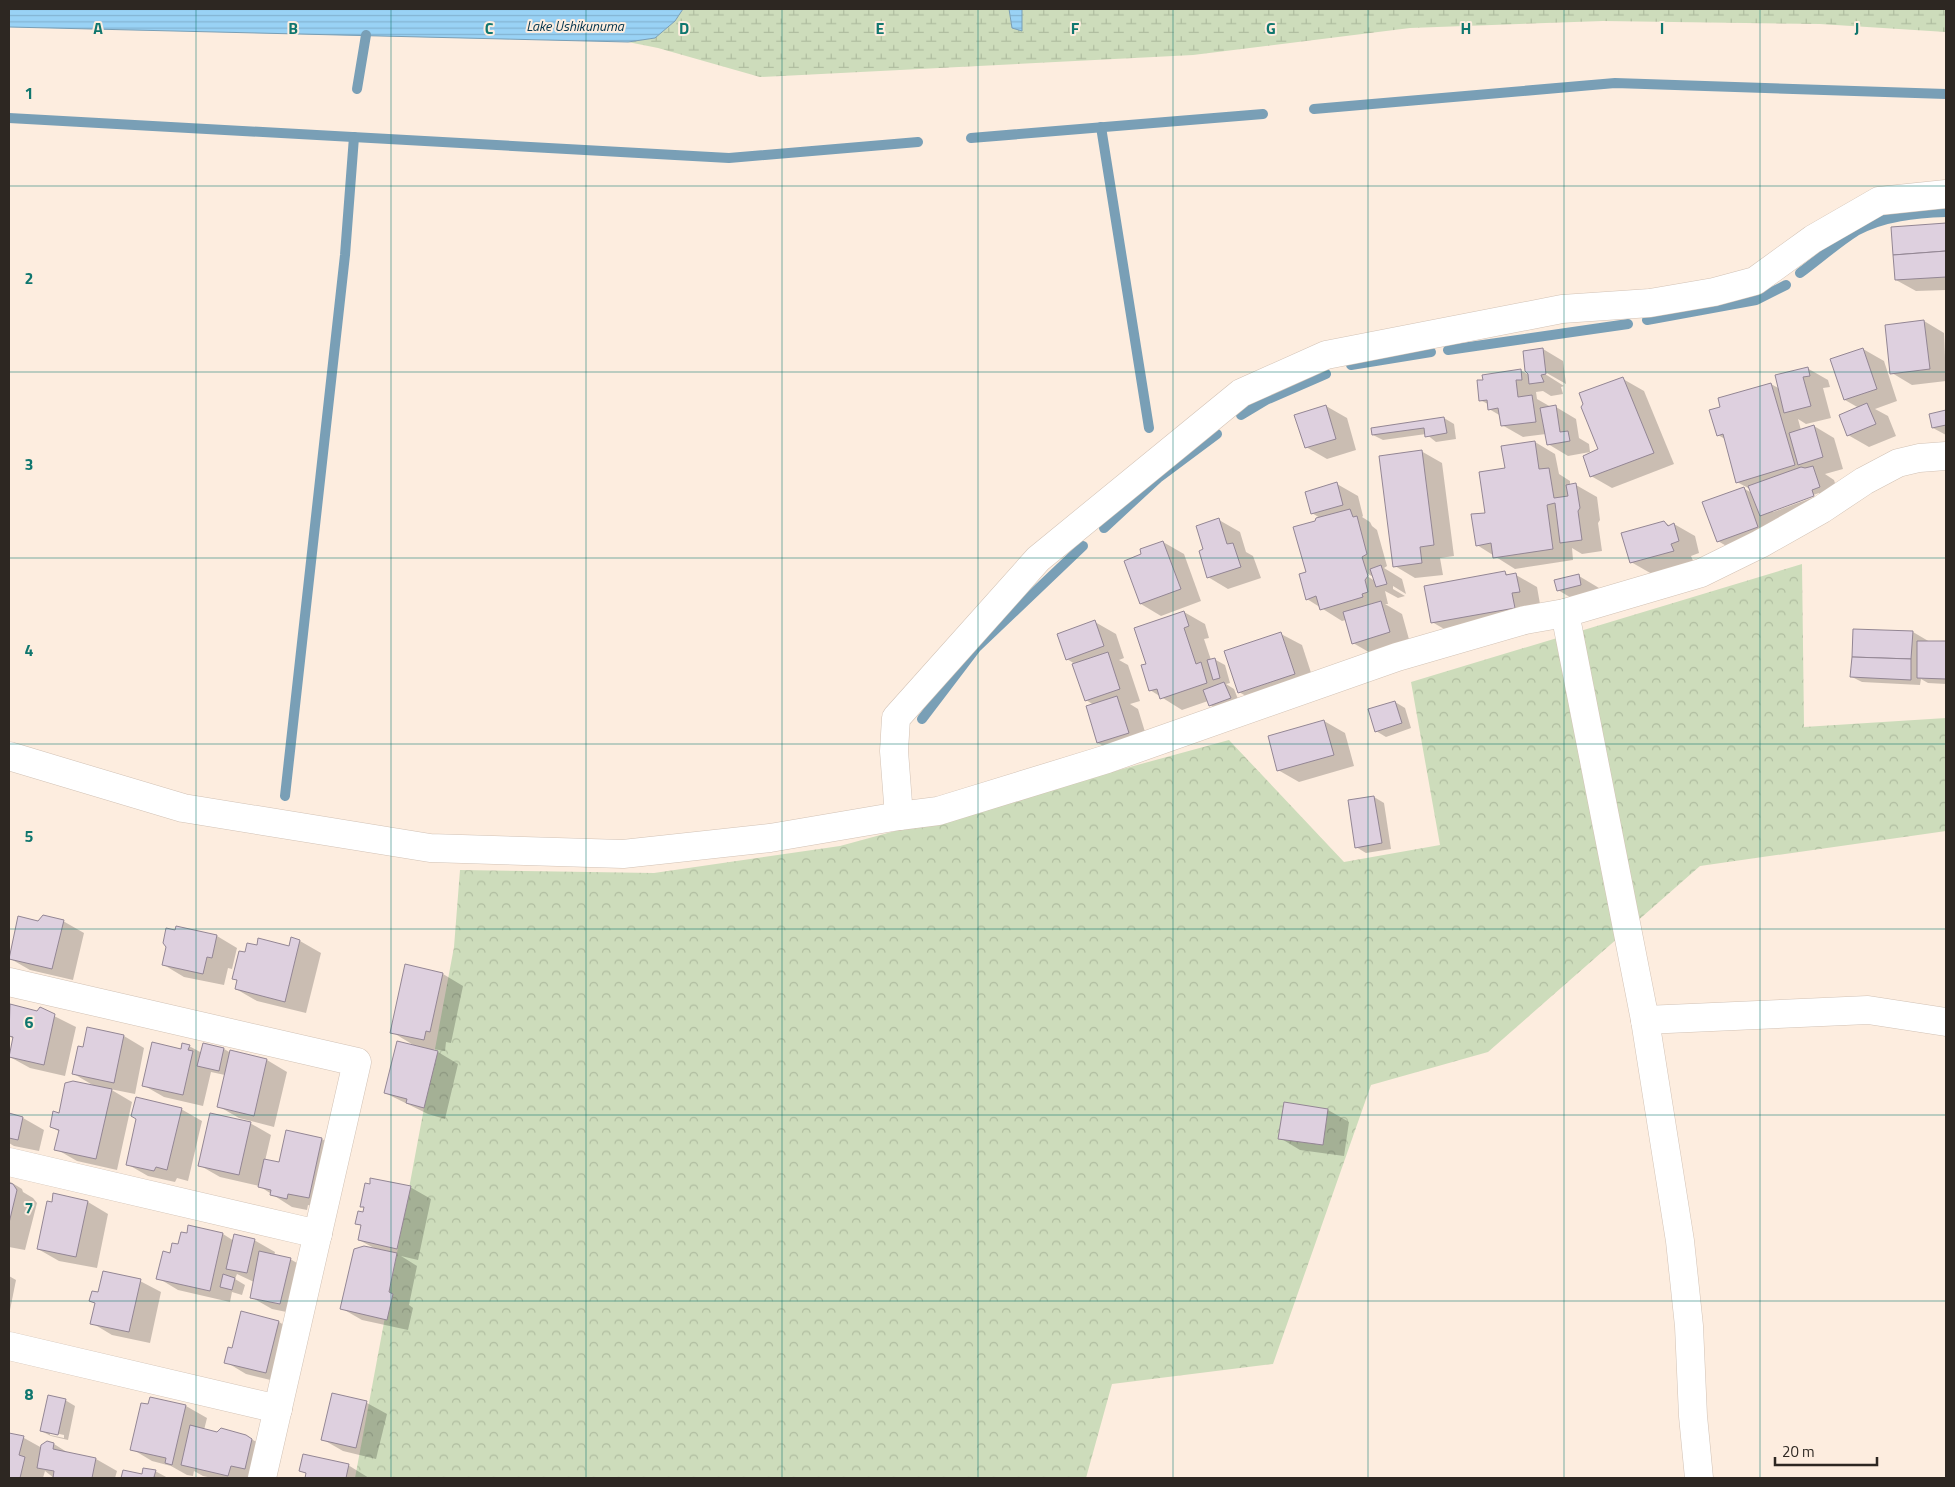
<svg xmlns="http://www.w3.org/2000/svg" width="1955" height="1487" font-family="'Titillium Web',sans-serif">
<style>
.forest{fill:url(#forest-crowns)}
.wetland{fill:url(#wetland-marsh)}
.water{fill:url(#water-rules);stroke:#799fb6}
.shadow{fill:#0003;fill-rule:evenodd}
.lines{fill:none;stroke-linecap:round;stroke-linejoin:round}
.stream{stroke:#799fb6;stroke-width:10}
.building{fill:#ded0df;stroke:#938694}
.minor-casing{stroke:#d2c2b5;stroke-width:29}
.minor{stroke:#fff;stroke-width:28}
.grid{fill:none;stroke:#0f766e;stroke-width:1;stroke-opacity:0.55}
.labels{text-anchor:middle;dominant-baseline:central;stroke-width:4;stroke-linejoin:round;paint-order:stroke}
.water-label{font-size:14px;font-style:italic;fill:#04354d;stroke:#fdeddf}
.grid-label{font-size:16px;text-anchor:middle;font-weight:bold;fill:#0f766e;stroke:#fdeddf;stroke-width:4;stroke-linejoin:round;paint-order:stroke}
</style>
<defs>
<pattern id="forest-crowns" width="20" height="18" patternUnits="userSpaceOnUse" patternTransform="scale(1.25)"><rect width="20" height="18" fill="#cddcbb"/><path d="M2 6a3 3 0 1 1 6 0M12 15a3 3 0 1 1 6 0" fill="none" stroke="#b0bda0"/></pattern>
<pattern id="wetland-marsh" width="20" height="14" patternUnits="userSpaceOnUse" patternTransform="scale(1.25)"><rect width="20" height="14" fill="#cddcbb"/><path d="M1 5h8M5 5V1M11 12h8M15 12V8" fill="none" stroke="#b0bda0"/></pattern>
<pattern id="water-rules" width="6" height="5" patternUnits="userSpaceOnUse" patternTransform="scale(1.25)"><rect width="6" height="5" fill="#99d2f5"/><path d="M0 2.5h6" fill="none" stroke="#84b4d2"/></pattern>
</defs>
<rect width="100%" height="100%" fill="#fdeddf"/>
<path class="forest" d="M1802,564l2,163 142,-9v113l-246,35 -212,186 -117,33 -98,279 -161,20 -26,94h-731l99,-531 6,-77 194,3 186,-27 389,-106 115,122 96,-17 -29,-163z"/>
<path class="wetland" d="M683,9h326l3,19 10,3v-22h924v23l-126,-8 -217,-3 -193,7 -217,27 -433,22 -102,-29 -30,-6 27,-4 20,-17z"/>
<g class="water">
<path d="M9,9h674l-8,12 -20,17 -27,4 -619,-15z"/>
<path d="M1009,9h13v22l-10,-3z"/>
</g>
<g class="shadow">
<path d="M1946,225v65l-30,1 -20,-11 -4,-52z"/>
<path d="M1924,321l20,12 2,48 -34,4 -20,-12z"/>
<path d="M1543,349l20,12 3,23 -21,-12v2l19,12 -3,1 2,7 -12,2 -8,-5 -7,1 1,7 14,8h5l20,12 3,19 10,6 1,8 -22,4 -20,-12 -2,-10 -23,3 -21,-12 -1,-9 -12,-7 -1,-5 -8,-4 40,-30 11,6z"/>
<path d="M1863,349l21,12 13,40 -22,8 13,7 8,20 -27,11 -21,-12 -8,-19 19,-8 -14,-8 -13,-41z"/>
<path d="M1807,368l21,12 2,7 -7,1 8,30 -25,6 -8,-5 3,11 13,-4 20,12 9,31 -18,5 9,6 6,19 -59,28 -9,-6 6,17 -40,15 -20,-12 25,-53 9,5 -2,-4 -13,-7 -12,-43 -7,-4 4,-27 49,-24 9,5zM1819,493l1,2 -47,17v-3z"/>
<path d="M1623,379l21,12 30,73 -62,24 -21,-12z"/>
<path d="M1326,406l21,12 9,32 -29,9 -21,-12z"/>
<path d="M1946,412v23l-13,-7 -2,-13z"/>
<path d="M1444,418l10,6 2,15 -20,3 -10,-8 -43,6 -10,-5z"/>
<path d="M1535,442l20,12 4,20 11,7v4h6l21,12 3,23 -2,3 4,28 -20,3 -10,-6 1,12 -58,9 -38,-24 9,-31 20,-45z"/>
<path d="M1421,451l21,12 12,93 -14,2 3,17 -28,3 -20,-12z"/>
<path d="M1337,484l21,12 5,20 -1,1 8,5 2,4 5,4 10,36 -3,2 18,11 4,15 -13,-8v3l12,7 -7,2 -13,-7 3,13h-3l17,10 8,29 -36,12 -21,-12 -7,-23 -4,1 -35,-22 1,-26 8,-51 4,-4 -8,-5zM1363,571l12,7v3l-13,-8z"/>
<path d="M1219,520l21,12 6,20 7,4 8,22 -33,11 -20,-12 -3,-27z"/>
<path d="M1664,522l6,4 4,-2 21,12 4,17 -8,3 3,7 -42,11 -21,-12z"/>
<path d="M1163,542l21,12 17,47 -40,15 -20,-12 2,-49z"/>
<path d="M1504,572l6,4 6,-1 21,12 3,17 -8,1 3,15 -82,14 -21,-12z"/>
<path d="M1579,576l20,12 2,9 -23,5 -20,-12z"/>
<path d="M1184,612l21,12 4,14 -5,1 7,21 3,-1 11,6 5,18 -4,1 8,5 6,15 -20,7 -10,-6 -2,-4 -26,9 -32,-20 -3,-25z"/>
<path d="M1095,622l21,12 8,24 -5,2 9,5 12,36 -10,3 8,5 11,36 -30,9 -21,-11 -4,-38 -8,-5 -11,-36 -8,-5z"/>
<path d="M1913,632l17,10h16v42l-18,-1 -7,-4 -1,6 -58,-3 -10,-5z"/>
<path d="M1281,634l21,11 13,40 -55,19 -21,-12z"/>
<path d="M1395,702l10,6 6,20 -25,9 -10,-6z"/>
<path d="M1324,721l21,12 9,33 -55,16 -21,-12z"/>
<path d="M1374,797l10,6 7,46 -25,4 -10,-6z"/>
<path d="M19,917l20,5 24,-1 21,12 -11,47 -43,-10 -21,-12z"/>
<path d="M177,927l40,9 20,12 -5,21 -4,-1 -4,17 -40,-8 -20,-12z"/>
<path d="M291,939l9,2 21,12 -15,60 -49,-12 -21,-12 2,-8 -5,-3 13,-24 12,-8 31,1z"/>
<path d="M443,974l20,12 -12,57 -5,-1 -1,9 -12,-2 25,15 -13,55 -17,-5 -43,-21 30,-47 -23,-14z"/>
<path d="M11,1006l27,7 2,-4 36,18 -11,49 -35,-8 -20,-11 4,-18 -5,-3z"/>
<path d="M88,1029l36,7 20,12 -9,46 -25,-5 22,13 -15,68 -40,-9 -21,-12 4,-17 -9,-5 9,-13 36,-27 -22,-13 10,-25z"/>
<path d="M189,1046l13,7 22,-4 7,4 36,7 20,12 -13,55 -35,-9 -21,-12 7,-31 -14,-3 -8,34 -39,-9 -21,-12z"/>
<path d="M1285,1104l43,6 21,12 -5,34 -44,-6 -20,-12z"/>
<path d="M181,1109l21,12 -14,60 -11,-3 -2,4 -27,-6 -21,-12z"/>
<path d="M9,1114l14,4 21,12 -5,21 -25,-5 -5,-3z"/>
<path d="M250,1123l21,12 -6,26 15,3 42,-25 20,12 -13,58 -21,-4 -1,5 -15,-3 -33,-21 -39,-9 -21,-12z"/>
<path d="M9,1181l13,8 1,3 10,6 4,5 -12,47 -16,-3z"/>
<path d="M410,1187l21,12 -13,61 -17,-4 16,10 -8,39 4,3 -5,22 -46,-10 -21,-12 35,-59 -17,-9 3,-14 -6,-3 8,-9 1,-6 -4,-2z"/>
<path d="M88,1202l20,12 -11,54 -38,-7 -21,-12z"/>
<path d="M223,1234l11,7 20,-1 21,12 -1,4 16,3 21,12 -10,44 -29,-6 -21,-12 3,-15 -17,-8 -2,5 10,6 -3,10 -10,-3 -2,10 -52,-12 -20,-12 13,-24 8,-8z"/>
<path d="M9,1276l7,4 -7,35z"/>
<path d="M140,1281l21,11 -11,51 -38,-8 -20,-12 4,-19 -5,-3 8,-7z"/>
<path d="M242,1313l37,9 20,12 -12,50 -41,-10 -20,-12 7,-13z"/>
<path d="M151,1398l35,8 21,12 -3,12 42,6 21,12 -16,30h-39l-9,-2 -9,-5 -1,5 -6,-1 -16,-9 -19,-5 -20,-12 17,-43z"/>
<path d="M65,1400l10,6 -7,34 -17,-4 -10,-5zM50,1432l14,3v3l-14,-3z"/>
<path d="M367,1403l20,11 -11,45 -33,-8 -21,-12z"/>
<path d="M9,1434l15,4 18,10 6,-5 6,1 16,10 26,5 21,12 -2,7h-61l-9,-7 -2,7h-34z"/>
<path d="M348,1465l21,13h-63l1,-4 -7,-4z"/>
<path d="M155,1471l13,7h-46l2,-6 19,4z"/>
</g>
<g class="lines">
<g class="stream">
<path d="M357,89l9,-54"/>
<path d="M1314,109l301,-26 331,11"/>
<path d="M9,118l720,40 189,-16"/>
<path d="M1101,127l48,301"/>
<path d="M971,138l292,-24"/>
<path d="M1800,273c19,-14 37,-30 56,-42 27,-15 60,-18 90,-19"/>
<path d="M1647,320l109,-20 30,-15"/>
<path d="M1448,350l180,-26"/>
<path d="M1351,365l80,-13"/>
<path d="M1241,415l25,-15 60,-26"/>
<path d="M1104,528l54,-50 59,-44"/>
<path d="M922,719l54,-71 107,-102"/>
<path d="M285,796l60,-541 9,-118"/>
</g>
</g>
<g class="building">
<path d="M1946,223v28l-53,4 -2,-28z"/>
<path d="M1946,251v26l-51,3 -2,-25z"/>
<path d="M1924,320l6,49 -40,5 -5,-49z"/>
<path d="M1543,348l3,26 -5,1 3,7 -15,2 -1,-10 -3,-3 -2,-20z"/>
<path d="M1863,348l14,41 -33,11 -14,-41z"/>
<path d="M1808,367l2,9 -7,1 8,29 -27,7 -9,-38z"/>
<path d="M1521,369l1,11h-6l2,17 14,-2 4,27 -35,4 -3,-18 -10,2 -1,-10 -8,1 -2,-21h6l-1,-5z"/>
<path d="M1623,377l31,76 -64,24 -7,-21 15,-7 -17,-42 2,-3 -4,-11z"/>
<path d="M1771,383l24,82 -59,18 -13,-49 -6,2 -8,-26 11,-3 -2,-9z"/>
<path d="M1867,403l9,21 -29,12 -8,-21z"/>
<path d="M1326,405l10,34 -31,9 -11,-33z"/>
<path d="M1556,405l4,27 8,-1 2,10 -23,4 -7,-37z"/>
<path d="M1946,410v15l-14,3 -3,-14z"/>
<path d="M1444,417l3,16 -22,4 -1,-9 -52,7 -1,-7z"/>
<path d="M1814,425l9,32 -25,8 -9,-32z"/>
<path d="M1535,441l4,28 10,-1 5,30 14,-2 -2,-11 10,-2 4,25 -2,3 4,29 -22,3 -5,-40 -8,2 6,44 -60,9 -2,-15 -15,3 -5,-32 14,-1 -6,-41 26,-4 -4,-22z"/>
<path d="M1422,450l12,95 -14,2 2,16 -29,4 -14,-111z"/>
<path d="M1813,466l7,21 -8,3 2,6 -54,20 -12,-30 53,-19 4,1z"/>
<path d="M1337,482l6,23 -32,9 -6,-22z"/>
<path d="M1744,487l14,40 -41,15 -15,-40z"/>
<path d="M1350,509l3,8 4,-1 10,38 -5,3 6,19 -3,4 3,12 -6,2 1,3 -43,13 -4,-14 -10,4 -7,-26 7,-2 -13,-45 22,-6 1,-3z"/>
<path d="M1219,518l8,26 6,-1 8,24 -34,11 -8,-27 4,-2 -7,-23z"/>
<path d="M1664,521l4,5 6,-3 5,18 -8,3 3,7 -44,12 -9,-30z"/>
<path d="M1163,541l18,48 -41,15 -16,-43 17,-7 -1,-5z"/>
<path d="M1381,565l6,19 -11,3 -6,-18z"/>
<path d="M1505,571l1,4 10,-2 4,19 -8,1 3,15 -84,15 -7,-37z"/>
<path d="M1579,574l2,11 -24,6 -3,-11z"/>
<path d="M1381,601l9,31 -38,12 -9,-32z"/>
<path d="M1184,611l5,15 -5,2 12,36 5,-2 6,21 -47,16 -3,-10 -8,2 -8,-26 5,-1 -12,-36z"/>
<path d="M1095,620l9,26 -38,14 -9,-26z"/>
<path d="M1853,629l60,2 -2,28 -59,-2z"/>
<path d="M1281,632l14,42 -57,19 -14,-42z"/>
<path d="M1917,641h29v38l-29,-1z"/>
<path d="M1108,652l12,37 -35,12 -13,-37z"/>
<path d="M1852,657l59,2v21l-61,-3z"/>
<path d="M1215,658l5,20 -7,2 -6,-20z"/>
<path d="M1224,682l7,16 -22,8 -6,-16z"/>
<path d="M1117,696l12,37 -32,10 -11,-37z"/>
<path d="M1395,701l7,22 -27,9 -7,-23z"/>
<path d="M1324,720l10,35 -57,16 -9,-35z"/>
<path d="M1374,796l8,47 -27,5 -7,-48z"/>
<path d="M43,915l21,5 -12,49 -43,-10 9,-43 20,5z"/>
<path d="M176,926l41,9 -5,23 -5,-1 -4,17 -41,-9 4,-18 -3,-4 3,-15 9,2z"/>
<path d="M291,937l9,3 -15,62 -50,-13 2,-9 -5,-1 7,-28 6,1 2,-9 10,2 1,-7 31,8z"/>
<path d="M405,964l38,9 -13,59 -4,-1 -2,9 -34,-7z"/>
<path d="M10,1004l27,7 3,-4 15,7 -11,51 -35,-8 4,-20 -4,-1z"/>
<path d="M87,1027l37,8 -10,48 -42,-9 6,-28 5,1z"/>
<path d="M397,1041l41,10 -14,57 -18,-5 1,-4 -23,-6z"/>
<path d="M152,1042l29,7 1,-6 8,2 -2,5 5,1 -10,44 -41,-9z"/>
<path d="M203,1043l21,5 -5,23 -22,-5z"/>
<path d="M230,1050l37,9 -13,57 -37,-9z"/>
<path d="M73,1081l39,8 -16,70 -42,-9 5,-20 -9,-3 3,-16 6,2 6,-30z"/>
<path d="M136,1097l46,11 -15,62 -11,-3 -2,4 -28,-6 10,-46 -5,-3z"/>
<path d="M1284,1102l44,7 -5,36 -45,-6z"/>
<path d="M9,1113l14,4 -5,23 -9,-2z"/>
<path d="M210,1113l41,9 -12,53 -41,-9z"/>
<path d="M286,1130l36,8 -13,60 -21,-4 -1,5 -17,-4 1,-5 -13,-3 6,-28 15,3z"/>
<path d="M370,1178l41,8 -14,63 -39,-9 3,-15 -6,-1 3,-13 5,1 1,-5h-4l5,-24 5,1z"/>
<path d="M9,1183l4,1 4,6 -8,33z"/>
<path d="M53,1193l35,8 -12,56 -39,-8 10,-48 5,1z"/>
<path d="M188,1225l35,8 -13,58 -54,-12 7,-28 7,2 2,-10 6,1 3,-12 6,1z"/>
<path d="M234,1234l21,5 -8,34 -21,-4z"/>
<path d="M364,1246l33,7 -8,39 4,2 -6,26 -47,-11 14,-60z"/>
<path d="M259,1251l32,7 -11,46 -30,-6z"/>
<path d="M103,1271l38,8 -12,53 -39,-8 5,-21 -6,-2 3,-10 6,1z"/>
<path d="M223,1274l12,4 -3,12 -12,-3z"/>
<path d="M241,1311l38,10 -13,52 -42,-10 4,-16 4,1z"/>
<path d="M332,1393l35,8 -11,47 -35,-8z"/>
<path d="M48,1395l18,4 -8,36 -18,-4z"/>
<path d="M150,1397l36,8 -14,60 -7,-2 1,-5 -36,-8 11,-47 7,1z"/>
<path d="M190,1425l27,7 4,-4 25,7 6,4 -7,30 -14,-3 -3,10 -47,-11z"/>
<path d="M9,1433l15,3 -5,19 6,2 -5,21h-11z"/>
<path d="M47,1441l7,2 -1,6 43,9 -4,20h-39l1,-7 -17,-3 4,-23z"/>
<path d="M303,1454l46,10 -3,14h-41l1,-5 -7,-2z"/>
<path d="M143,1468l13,2 -2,7 4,1h-37l2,-8 19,4z"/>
</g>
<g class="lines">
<g class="minor-casing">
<g id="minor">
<path d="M1565,613l80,407 35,221 9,85 4,90 6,62"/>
<path d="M9,756l174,52 247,40 193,6 147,-16 129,-22 39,-5 169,-52 290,-102 128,-37 40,-7 136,-40 59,-29 62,-35 42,-28 34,-18 21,-5 27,-2"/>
<path d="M899,816l-5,-65 2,-33 142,-159 203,-166 85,-38 236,-46 88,-6 64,-11 41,-11 58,-42 66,-38 67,-7"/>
<path d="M9,982l348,80 -95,416"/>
<path d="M1645,1020l223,-10 78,12"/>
<path d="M9,1162l309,72"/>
<path d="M9,1346l269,63"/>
</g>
</g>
<use href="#minor" class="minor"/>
</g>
<path class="grid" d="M196,9v1469M391,9v1469M586,9v1469M782,9v1469M978,9v1469M1173,9v1469M1368,9v1469M1564,9v1469M1760,9v1469M9,186h1937M9,372h1937M9,558h1937M9,744h1937M9,929h1937M9,1115h1937M9,1301h1937"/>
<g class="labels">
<g class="water-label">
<text x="575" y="25">Lake Ushikunuma</text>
</g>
</g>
<g class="grid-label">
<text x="98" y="34">A</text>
<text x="293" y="34">B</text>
<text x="489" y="34">C</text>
<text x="684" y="34">D</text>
<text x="880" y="34">E</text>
<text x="1075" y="34">F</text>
<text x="1271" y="34">G</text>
<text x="1466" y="34">H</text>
<text x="1662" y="34">I</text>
<text x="1857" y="34">J</text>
<text x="29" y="99">1</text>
<text x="29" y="284">2</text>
<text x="29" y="470">3</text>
<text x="29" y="656">4</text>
<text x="29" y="842">5</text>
<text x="29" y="1028">6</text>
<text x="29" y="1214">7</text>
<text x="29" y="1400">8</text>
</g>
<rect width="1955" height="1487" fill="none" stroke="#2d2722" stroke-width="20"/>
<path d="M1775 1457v8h102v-8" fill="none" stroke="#2d2722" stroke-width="2.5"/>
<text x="1782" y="1457" font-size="15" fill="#2d2722" stroke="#fdeddf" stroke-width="4" paint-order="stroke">20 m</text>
</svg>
